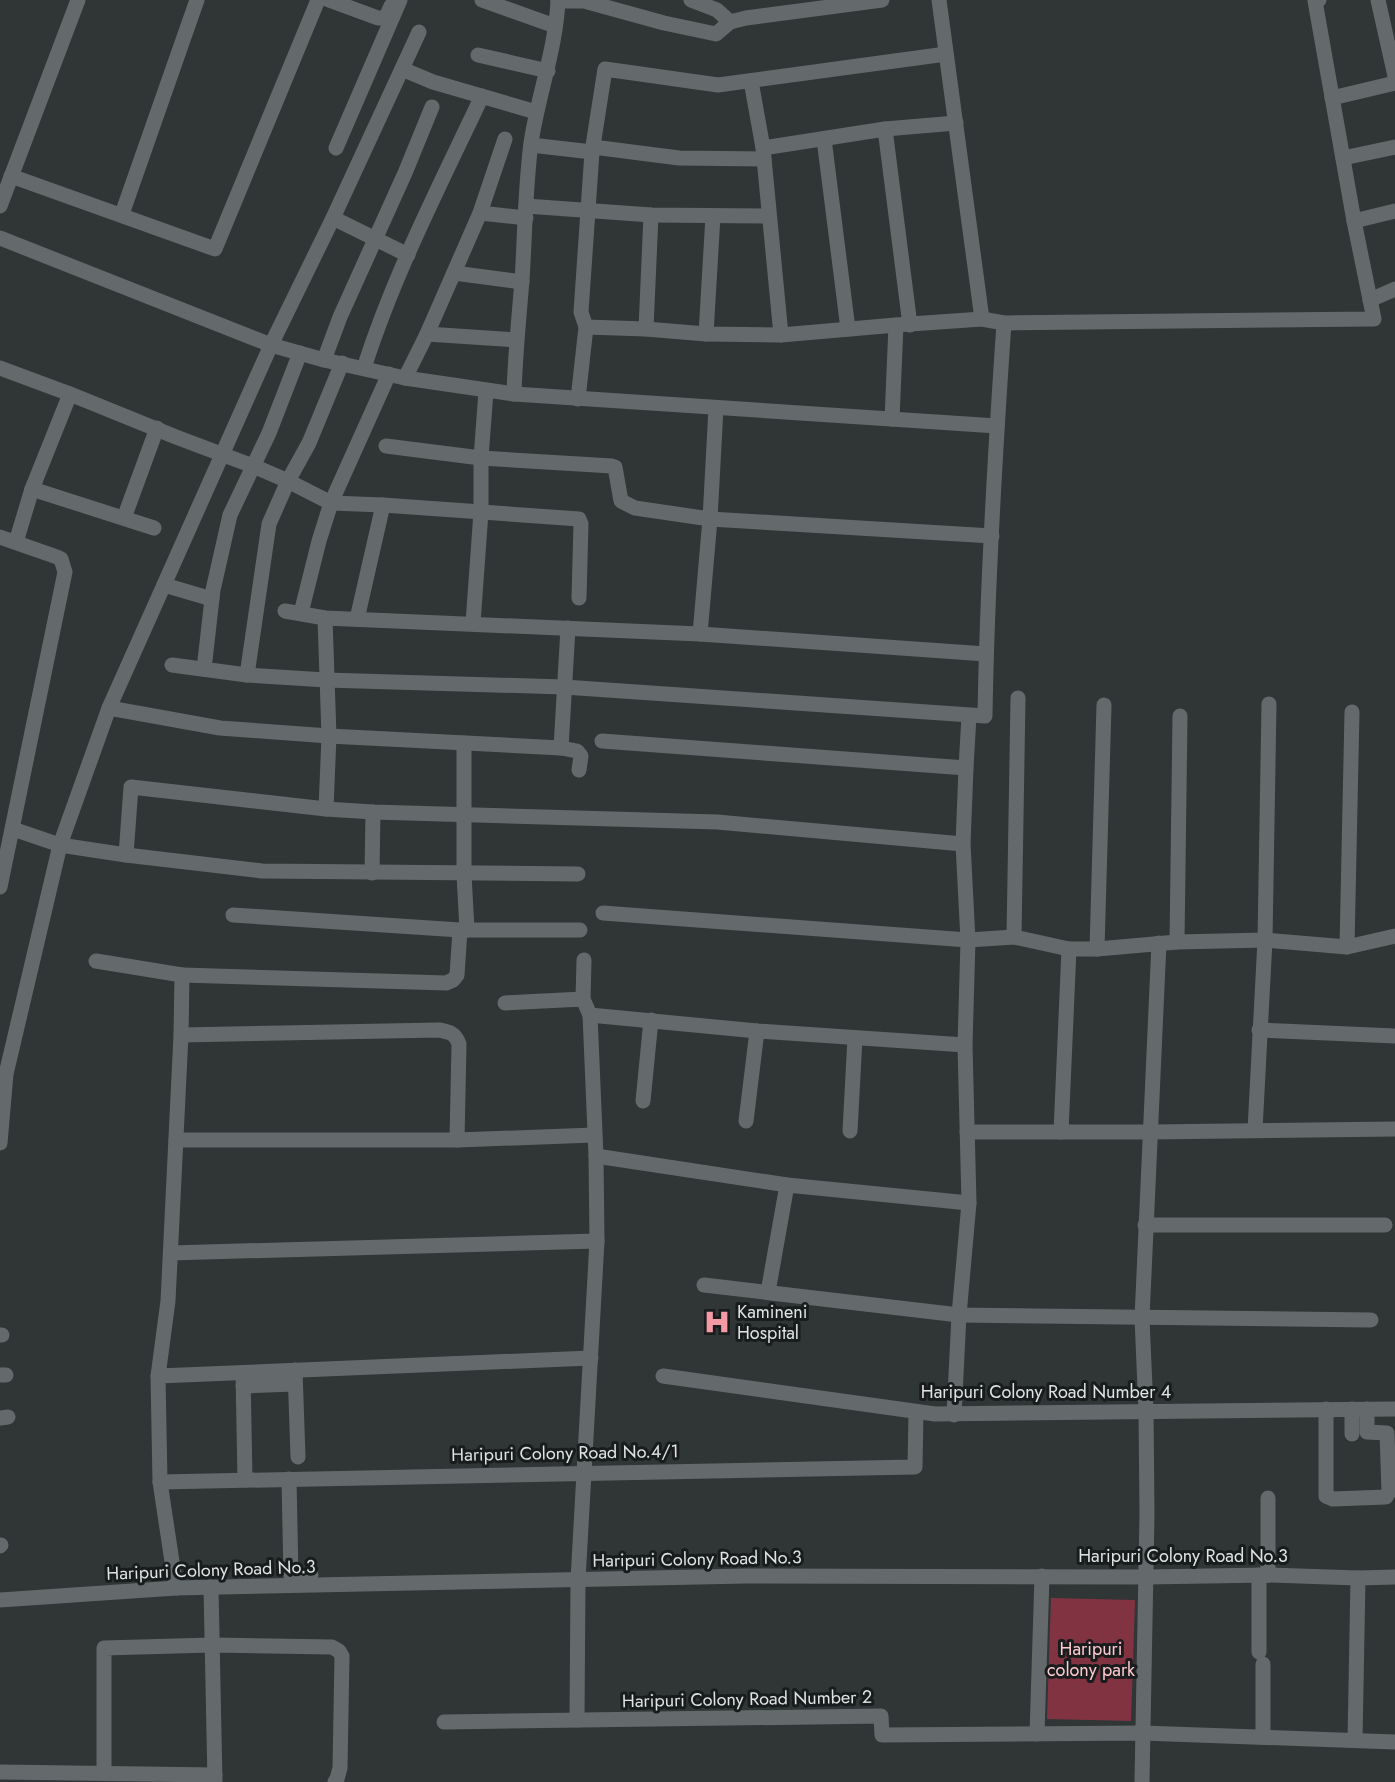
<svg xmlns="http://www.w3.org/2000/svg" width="1395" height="1782" font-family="Jost,sans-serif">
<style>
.green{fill:#823342}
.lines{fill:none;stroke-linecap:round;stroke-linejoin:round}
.street{stroke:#646a6b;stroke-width:15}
.labels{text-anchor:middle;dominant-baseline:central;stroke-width:6;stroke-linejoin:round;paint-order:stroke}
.poi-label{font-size:18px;fill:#dfe3e3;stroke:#191c1c;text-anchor:start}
.street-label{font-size:18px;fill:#dfe3e3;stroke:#191c1c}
.park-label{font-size:18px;fill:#ffcbd0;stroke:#191c1c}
</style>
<rect width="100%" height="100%" fill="#303536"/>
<path class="green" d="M1051,1598l84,2 -4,121 -84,-2z"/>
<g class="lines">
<g class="street">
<path d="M329,0l49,18h5l4,-3 4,-9"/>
<path d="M482,0l73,26"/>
<path d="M691,0l26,10 13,12"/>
<path d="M939,0l43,319"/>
<path d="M1378,0l17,76"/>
<path d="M558,1h26l80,22 52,11 14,-12 16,-4 136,-18"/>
<path d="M478,55l70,16"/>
<path d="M402,69l31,13 103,30"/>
<path d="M751,81l12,67 18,187"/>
<path d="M1332,98l63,-15"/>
<path d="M885,129l25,196"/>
<path d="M824,139l24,190"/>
<path d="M531,145l61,7"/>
<path d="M593,147l86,11 85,1"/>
<path d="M336,148l64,-148"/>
<path d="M763,148l122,-19 71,-6"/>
<path d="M1343,158l52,-11"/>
<path d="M11,176l204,73 103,-249"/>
<path d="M0,206l78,-206"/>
<path d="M526,206l125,9 118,1"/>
<path d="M480,213l46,5"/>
<path d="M122,214l75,-214"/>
<path d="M333,218l75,37"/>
<path d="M1354,221l41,-10"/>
<path d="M0,238l271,107 53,15 81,18 109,16 483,32"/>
<path d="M454,273l68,9"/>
<path d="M1370,300l25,-11"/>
<path d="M586,327l60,2 60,5 75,1 115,-10 86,-6 22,4 370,-4 -20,-98 -39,-220 4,-1"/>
<path d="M646,329l5,-114"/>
<path d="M427,334l89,6"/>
<path d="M706,334l7,-118"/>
<path d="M324,360l16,-43 65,-144 27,-66"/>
<path d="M0,368l70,26 106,43 77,29 35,15 43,22 52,2"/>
<path d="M364,368c30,-94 76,-183 118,-272"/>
<path d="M405,378l22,-44 53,-121 25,-74"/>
<path d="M514,394c1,-38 5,-76 8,-114 3,-45 3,-91 9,-137 7,-48 25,-94 27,-143"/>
<path d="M578,399l8,-72 -5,-15 11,-160 13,-83 113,16 228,-31"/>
<path d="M892,419l4,-94"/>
<path d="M386,446l95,12 131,8 3,1 6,34 14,7 75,11 282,17"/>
<path d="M32,489l122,39"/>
<path d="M124,518l33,-90"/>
<path d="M0,537l57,20 4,2 4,13 -65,315"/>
<path d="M16,542l16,-53 38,-95"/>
<path d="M164,585l48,14"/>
<path d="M285,611l40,7 375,16 286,20"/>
<path d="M301,613l18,-72 12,-38 58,-129"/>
<path d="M325,618l4,118 -3,73"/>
<path d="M357,619l26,-114 196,14 2,5 -2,74"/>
<path d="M473,623l8,-111v-54l5,-67"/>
<path d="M700,634l10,-115 6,-111"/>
<path d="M172,665l75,10 79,5 238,7 421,29c2,-131 10,-262 19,-393"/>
<path d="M204,669l9,-79 17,-75 39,-82 31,-80"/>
<path d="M247,675l22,-151 19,-43 21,-38 33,-80"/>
<path d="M109,708l111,20 109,8 232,12 7,-120"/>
<path d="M602,741l364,27"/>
<path d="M464,743v131l3,56"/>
<path d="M561,748l16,3 4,5 -2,14"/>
<path d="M13,829l47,16 66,10 136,16 316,3"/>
<path d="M126,855l5,-68 195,22 47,3 344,10 246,22"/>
<path d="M372,873l1,-61"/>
<path d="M603,913l365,27 46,-3 55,12h28l80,-7 88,-2 82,7 48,-11"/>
<path d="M233,915l227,15h120"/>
<path d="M1014,937l4,-239"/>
<path d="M1177,942l3,-226"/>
<path d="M1347,947l5,-235"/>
<path d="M1097,949l7,-244"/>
<path d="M96,961l86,14 -1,60 -13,266 -10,75 2,106 16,106"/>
<path d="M182,975l264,8 7,-3 4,-5 3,-45"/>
<path d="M583,999l1,-39"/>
<path d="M505,1003l78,-4 7,16 167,16 208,14"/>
<path d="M1259,1030l136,6"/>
<path d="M181,1035l258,-5c11,2 16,3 20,14l-2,96"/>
<path d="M643,1101l8,-81"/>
<path d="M746,1121l11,-90"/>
<path d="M1255,1130l10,-190 4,-236"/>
<path d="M850,1131l5,-93"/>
<path d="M967,1132h184l244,-3"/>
<path d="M1061,1132l8,-183"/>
<path d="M176,1140h281l137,-5"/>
<path d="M0,1143l6,-69 54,-229 49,-137 162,-363 62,-127 86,-186"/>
<path d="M596,1156l191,29 182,18"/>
<path d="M1145,1225h240"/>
<path d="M171,1253l426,-12"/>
<path d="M704,1285l255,30 412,5"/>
<path d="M768,1292l19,-107"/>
<path d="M0,1335h2"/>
<path d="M295,1370l3,87"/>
<path d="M243,1373l2,107"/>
<path d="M0,1375h6"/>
<path d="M158,1376l433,-18"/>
<path d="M663,1376l272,38 460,-5"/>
<path d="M243,1386l52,-2"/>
<path d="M1326,1409v87l7,3 53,-2 3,-5 -2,-59 -20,-1v-23"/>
<path d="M1352,1409v25"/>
<path d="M954,1415l5,-100 10,-112 -4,-158 3,-105 -5,-96 3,-76 3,-52"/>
<path d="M0,1418l8,-1"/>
<path d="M289,1479l2,97 20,-1"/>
<path d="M160,1482l755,-15 1,-55"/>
<path d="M0,1546l1,-1"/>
<path d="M1268,1575v-77"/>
<path d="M211,1587l4,195"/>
<path d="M0,1600l176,-12 570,-12 400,1 122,-2 90,3 37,-1"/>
<path d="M1259,1652v-77"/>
<path d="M1263,1664v73"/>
<path d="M577,1720l1,-140 19,-339 -1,-85 -6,-141"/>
<path d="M444,1722l437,-6 1,19 260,-2 253,9"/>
<path d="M1037,1734l5,-158"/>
<path d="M1355,1740l3,-162"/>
<path d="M0,1772l215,3"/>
<path d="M104,1773v-125l108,-3 120,2 7,4 3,5 -2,112 -3,11 -2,3"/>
<path d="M1142,1782l5,-268 -1,-103 -4,-93 17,-375"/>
</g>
</g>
<defs>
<g id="hospital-bare" transform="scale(2.07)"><path d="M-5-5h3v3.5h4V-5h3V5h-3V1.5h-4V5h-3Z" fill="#f49aa5" stroke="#191c1c" stroke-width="2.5" paint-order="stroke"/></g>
</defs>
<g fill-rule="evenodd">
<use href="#hospital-bare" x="717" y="1322"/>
</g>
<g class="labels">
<g class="poi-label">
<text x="737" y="1312">Kamineni<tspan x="737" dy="21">Hospital</tspan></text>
</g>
<g class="street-label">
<text x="1046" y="1392">Haripuri Colony Road Number 4</text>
<text transform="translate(565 1453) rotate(-1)">Haripuri Colony Road No.4/1</text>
<text x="1183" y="1556">Haripuri Colony Road No.3</text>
<text transform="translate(697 1559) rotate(-1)">Haripuri Colony Road No.3</text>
<text transform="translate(211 1570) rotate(-2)">Haripuri Colony Road No.3</text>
<text transform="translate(747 1699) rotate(-1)">Haripuri Colony Road Number 2</text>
</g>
<g class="park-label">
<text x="1091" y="1649">Haripuri<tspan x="1091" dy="21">colony park</tspan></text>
</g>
</g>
</svg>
